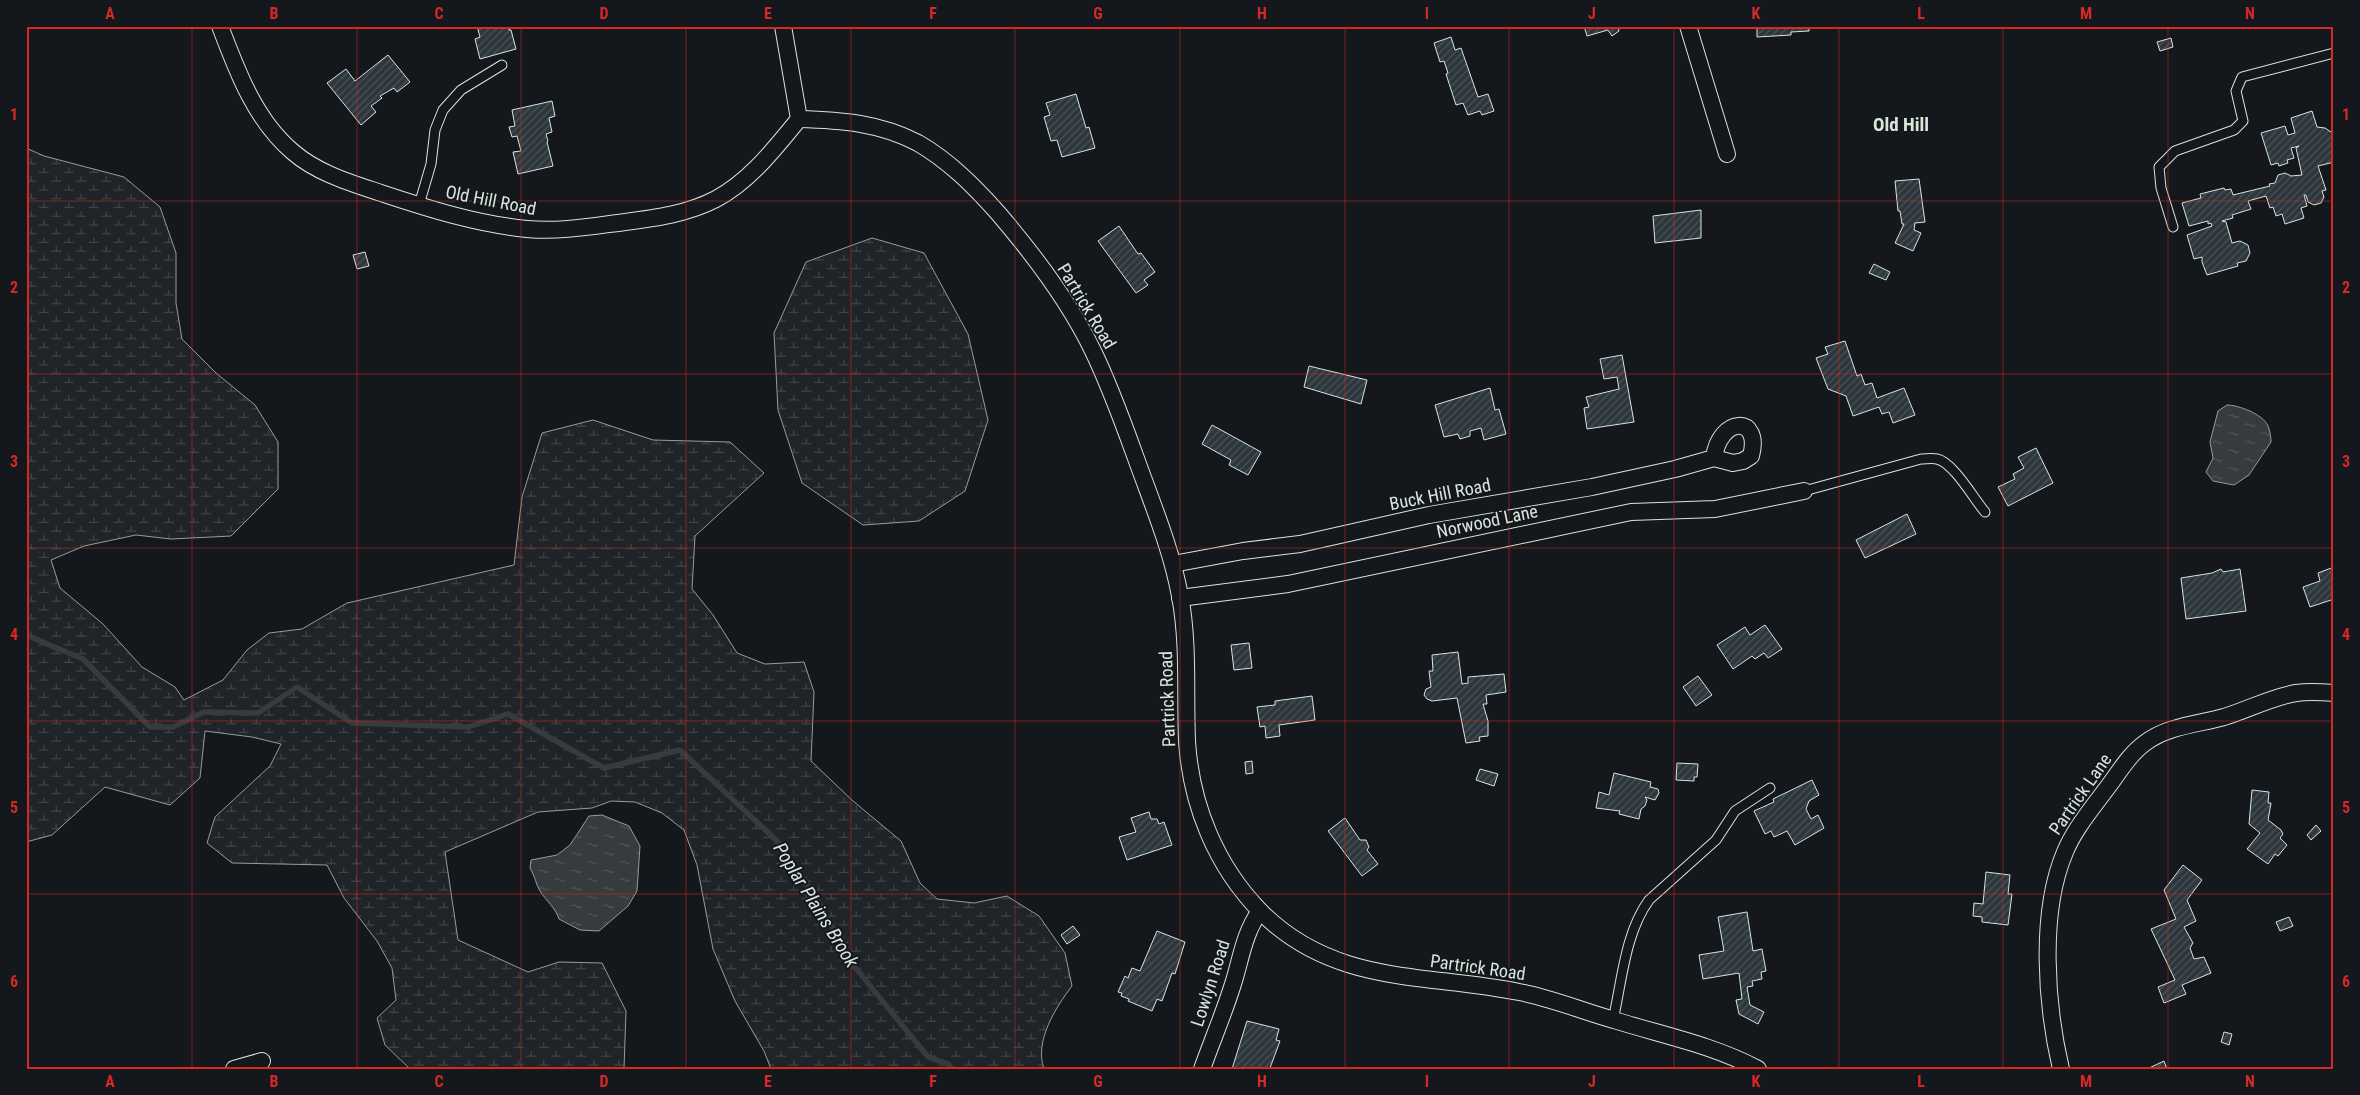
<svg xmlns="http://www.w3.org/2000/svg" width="2360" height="1095" font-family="'Roboto Condensed',sans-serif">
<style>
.wetland{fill:url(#wetland-marsh);stroke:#939e99}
.water{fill:url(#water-ripples);stroke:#939e99}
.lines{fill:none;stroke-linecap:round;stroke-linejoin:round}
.stream{stroke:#363b3e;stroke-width:5.5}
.building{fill:url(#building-hatch);stroke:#d8e6dc}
.service-casing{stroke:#d8e6dc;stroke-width:11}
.minor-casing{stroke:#d8e6dc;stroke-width:18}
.service{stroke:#14181c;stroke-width:9}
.minor{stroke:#14181c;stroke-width:16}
.grid{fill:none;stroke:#d62828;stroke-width:1;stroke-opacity:0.55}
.labels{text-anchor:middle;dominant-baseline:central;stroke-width:4;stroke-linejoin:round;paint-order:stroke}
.street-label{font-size:18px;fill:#d8e6dc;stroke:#14181c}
.neighbourhood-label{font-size:19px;font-weight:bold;fill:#d8e6dc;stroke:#14181c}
.water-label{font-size:19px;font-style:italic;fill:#d8e6dc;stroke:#14181c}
.neatline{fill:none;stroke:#d62828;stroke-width:2}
.grid-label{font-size:16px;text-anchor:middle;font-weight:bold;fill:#d62828}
</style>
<defs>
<pattern id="wetland-marsh" width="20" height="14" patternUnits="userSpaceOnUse" patternTransform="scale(1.25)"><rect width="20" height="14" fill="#202428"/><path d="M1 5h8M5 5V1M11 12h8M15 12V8" fill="none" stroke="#404447"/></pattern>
<pattern id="water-ripples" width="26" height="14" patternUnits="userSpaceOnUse" patternTransform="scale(1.25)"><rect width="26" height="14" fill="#363b3e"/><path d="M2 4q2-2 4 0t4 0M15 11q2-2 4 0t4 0" fill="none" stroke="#525759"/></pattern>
<pattern id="building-hatch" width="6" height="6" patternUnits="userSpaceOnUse" patternTransform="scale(1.25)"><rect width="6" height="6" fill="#2c363c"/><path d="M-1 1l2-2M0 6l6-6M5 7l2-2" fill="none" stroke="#4a5358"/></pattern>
</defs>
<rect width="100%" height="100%" fill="#14181c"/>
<g class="wetland">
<path d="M26,148l18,8 80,21 36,30 16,46v50l6,36 34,34 39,32 23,37v47l-47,47 -60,3 -35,-4 -52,11 -33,14 9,28 43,36 39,43 33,20 9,13 39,-20 24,-30 22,-17 33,-4 45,-26 167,-38 8,-68 20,-64 51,-13 60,20 77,2 34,31 -69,63 -3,53 21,26 24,38 28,11 39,-2 10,30 -3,69 42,40 48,40 19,42 17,16 37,4 33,-7 32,20 26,37 7,33c-16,21 -38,55 -28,83h-273l-7,-18 -29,-50 -22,-52 -16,-84 -13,-35 -22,-17 -27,-11 -24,-1 -19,7 -54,4 -93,40 13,88 70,32 31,-10 43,1 24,48 -2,58h-214l-25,-24 -8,-27 19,-18 -4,-32 -15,-27 -33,-43 -17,-33 -95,-2 -25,-20 8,-26 55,-51 11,-22 -29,-7 -47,-6 -5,47 -30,27 -65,-18 -53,48 -26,7z"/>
<path d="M872,238l52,15 44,81 20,86 -23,71 -46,30 -56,4 -61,-42 -24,-73 -4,-77 32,-71z"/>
</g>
<g class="water">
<path d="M2227,405c11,0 36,9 41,21 2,5 3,11 3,16l-22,33 -15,10 -21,-4 -7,-9 7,-14 -3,-16 8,-31z"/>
<path d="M602,815l27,11 11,20 -3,45 -9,15 -29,25 -19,-1 -21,-11c-4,-12 -12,-17 -19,-28 -4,-6 -5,-15 -10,-23l1,-8 26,-5 13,-10 19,-29z"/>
</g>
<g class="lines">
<path class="stream" d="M26,635l57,24 67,68h23l31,-15 54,1 39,-26 55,36 116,4 40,-13 96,54 76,-18 96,90 45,66 33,60 74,91 20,7 4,5"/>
</g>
<g class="building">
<path d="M477,26h30l2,4h2l5,19 -36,10 -5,-20 5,-2z"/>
<path d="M1584,26h34l1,5 -7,5 -4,-6 -21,6z"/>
<path d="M1757,26h52v5l-18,1v3l-34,2z"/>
<path d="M1451,37l4,13 6,-2 17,49 10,-3 6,17 -12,4 -2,-4 -12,4 -5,-12 -7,2 -10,-31 2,-1 -4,-12 -4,1 -6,-19z"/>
<path d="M2171,38l2,9 -13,4 -3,-9z"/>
<path d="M388,55l22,27 -13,10 -3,-4 -14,8 2,2 -11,8 5,6 -15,13 -34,-42 19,-14 9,12z"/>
<path d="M1076,94l10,34 3,-1 6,21 -33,9 -5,-17 -6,1 -7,-24 6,-2 -4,-12z"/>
<path d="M552,101l3,15 -6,2 3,14 -6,2 2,7 -1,1 6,24 -35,8 -5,-22 8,-1 -4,-15 -5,1 -3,-10 6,-1 -3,-16z"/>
<path d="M2312,111l5,16 8,1 9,6v28l-16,4 8,24 -4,1 2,6 -3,6 -7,2 -6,-3 -2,-7h-2l3,11 -6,2 3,10 -19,6 -3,-10 -6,2 -3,-9 -3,1 -4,-12 -18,5 3,8 -19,6 1,3 -11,3 4,1 6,21 8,-2 8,4 2,8 -4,8 -9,2 1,3 -31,9 -5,-13v-5l-8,2 -7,-24 25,-9 -1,-3 -3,1v-3l-19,5 -7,-23 19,-5 -1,-4 24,-6 1,2 6,-1 2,6 37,-9 -1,-2 6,-1 3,-8 7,-2 6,3 11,-1 -6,-27 3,-2 -8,2 3,10 -7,2 1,3 -9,3 -1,-3 -7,2 -10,-32 24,-7 3,9 7,-2 -4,-15z"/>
<path d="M1919,179l6,43 -10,1 -1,7 7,3 -8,18 -18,-8 9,-19h-2l-2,-13h-2l-3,-30z"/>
<path d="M1701,210v28l-46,5 -2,-27z"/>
<path d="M1119,226l19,28 3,-1 14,19 -11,8 4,5 -12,8 -38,-52z"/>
<path d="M365,252l4,14 -12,3 -4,-14z"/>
<path d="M1874,264l16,8 -4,8 -17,-7z"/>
<path d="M1845,341l12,35 4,-2 4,11 7,-2 5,15 27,-10 11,27 -22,8 -4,-11 -7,2 -3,-7 -26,9 -7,-20 -18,-7 -12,-31 12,-4 -3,-7z"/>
<path d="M1622,355l12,67 -47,7 -3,-21 5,-1 -3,-10 33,-8 -2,-12 -13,2 -4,-20z"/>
<path d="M1309,366l58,14 -6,24 -57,-17z"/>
<path d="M1490,388l5,22 4,-1 7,25 -22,6 -3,-12 -11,3v5l-10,3 -2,-5 -14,3 -9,-32z"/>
<path d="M1212,425l49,27 -13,23 -19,-10 2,-5 -29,-16z"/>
<path d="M2036,448l17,35 -45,23 -10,-19 17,-8 -2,-5 11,-6 -6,-11z"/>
<path d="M1907,514l9,20 -51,24 -9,-18z"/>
<path d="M2334,567v32l-24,8 -7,-20 17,-6 -2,-8z"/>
<path d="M2221,569l2,3 17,-3 6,42 -60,8 -5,-41 31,-5z"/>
<path d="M1765,625l17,24 -14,9 -4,-5 -9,6 -3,-3 -19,13 -16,-24 28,-18 5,8z"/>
<path d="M1249,643l3,25 -18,2 -3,-25z"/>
<path d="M1458,652l4,32 6,-1v-6l36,-3 2,18 -20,3 1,9h-4l5,17v15l-9,1 1,4 -14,2 -9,-45 -25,3 -5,-2 -3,-4 2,-6 5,-2 -2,-16h4l-1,-16z"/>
<path d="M1698,676l14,19 -16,11 -13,-19z"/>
<path d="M1312,696l3,24 -36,5 1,11 -14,2 -1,-12 -5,1 -3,-20 18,-2v-4z"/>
<path d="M1252,761l1,12 -7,1 -1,-12z"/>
<path d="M1677,763l21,1 -1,13h-3v4l-18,-1z"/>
<path d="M1480,769l18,5 -4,12 -18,-6z"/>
<path d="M1614,773l37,9 -1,5 8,2 1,4 -4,7 -10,-3 2,3 -2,6 -4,3 -2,10 -20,-5 1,-3 -24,-3 3,-16 10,3z"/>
<path d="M1812,780l7,15 -10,6 -3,8 5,10 7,-4 6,13 -29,17 -8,-14 -13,6 -3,-6 -6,3 -11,-23 20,-9 -1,-3z"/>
<path d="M2252,790l17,2 -1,11h3l-3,17 13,10 2,4 -3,4 7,7 -9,11 -3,-2 -7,10 -21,-15 13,-16 -11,-9z"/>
<path d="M1149,812l2,7h6l2,5 5,-2 8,23 -45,15 -8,-23 17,-5 -5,-14z"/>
<path d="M1345,818l15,22h6l3,7 -2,3 11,14 -16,12 -34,-45z"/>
<path d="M2316,825l5,6 -10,9 -4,-5z"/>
<path d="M2183,865l19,15 -15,20 9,21 -12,6 9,16 -3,5 4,11 10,-2 7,16 -29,12 4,9 -22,9 -6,-16 17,-7 -24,-51 25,-10 -12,-29z"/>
<path d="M1986,872l24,3 -2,19h4l-4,31 -26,-3v-5l-9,-1 1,-13 9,1z"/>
<path d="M1747,912l6,39 9,-2 4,22 -5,1 1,7 -10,2 1,5 -6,1 3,18 14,7 -6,12 -19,-10 -3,-14 6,-1 -3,-26 -36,6 -4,-24 25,-4 -6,-34z"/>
<path d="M2289,917l4,9 -13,5 -4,-9z"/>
<path d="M1073,926l7,9 -13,9 -6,-9z"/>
<path d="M1157,931l28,11 -10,32 -3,-1 -10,28 -5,-2 -5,12 -24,-10 1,-2 -8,-3 1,-3 -4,-1 7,-16 3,2 4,-10 8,3z"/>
<path d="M1247,1021l32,8 -3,11 4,1 -10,27 5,1h-43z"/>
<path d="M2224,1032l8,2 -3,11 -8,-3z"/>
<path d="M2164,1061l3,8h-20z"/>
</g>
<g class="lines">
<g class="service-casing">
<g id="service">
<path d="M419,205l12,-41 4,-34 8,-20 18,-20 41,-25"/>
<path d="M2173,227l-12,-39 -2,-21 16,-16 59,-21 9,-9 -7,-30 6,-14 92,-24"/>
<path d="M1804,491l117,-32c5,0 11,-1 16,0 16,3 37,40 48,53"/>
<path d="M1613,1020c9,-39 12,-87 36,-120l67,-60 19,-29 35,-23"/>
</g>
</g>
<g class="minor-casing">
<g id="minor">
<path d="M220,26c17,45 35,94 73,126 24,21 58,31 88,41 48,16 96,31 146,36 33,3 66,-3 98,-7 31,-4 62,-8 91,-23 34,-18 59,-51 83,-80l-16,-93"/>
<path d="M1688,26l39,128"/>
<path d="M799,119c42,1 81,4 119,24 31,18 56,43 80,70 36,42 71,88 95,138 19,39 33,80 48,121 15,41 31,81 39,124 9,48 5,96 7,145 4,64 29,125 74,171 74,74 165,61 258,80 32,6 63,19 95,28 48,15 99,25 144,49"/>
<path d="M1173,564l70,-13 57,-7 129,-29 163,-28 83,-18 39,-11 19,5 10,-2 8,-5c11,-42 -32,-39 -37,2"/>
<path d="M1180,598l108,-14 343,-72 84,-3 89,-18"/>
<path d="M234,1069l28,-8"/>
<path d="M1202,1069c10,-28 22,-56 31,-85 8,-25 11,-51 27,-73"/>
<path d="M2061,1069c-15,-64 -22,-156 4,-217 9,-22 25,-41 39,-60 13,-16 24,-37 41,-49 22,-17 54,-19 79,-26 23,-7 48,-20 72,-24 12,-2 26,-1 38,0"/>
</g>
</g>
<use href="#service" class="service"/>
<use href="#minor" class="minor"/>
</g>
<path class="grid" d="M192,26v1043M357,26v1043M521,26v1043M686,26v1043M851,26v1043M1015,26v1043M1180,26v1043M1345,26v1043M1509,26v1043M1674,26v1043M1839,26v1043M2003,26v1043M2168,26v1043M26,201h2308M26,374h2308M26,548h2308M26,721h2308M26,894h2308"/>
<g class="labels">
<g class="street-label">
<text transform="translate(491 200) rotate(11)">Old Hill Road</text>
<text transform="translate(1087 306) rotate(59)">Partrick Road</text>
<text transform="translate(1440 494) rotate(-11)">Buck Hill Road</text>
<text transform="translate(1487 521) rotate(-12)">Norwood Lane</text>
<text transform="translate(1167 699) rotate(-92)">Partrick Road</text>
<text transform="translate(2080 794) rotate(-55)">Partrick Lane</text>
<text transform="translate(1478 967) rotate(8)">Partrick Road</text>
<text transform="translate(1210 983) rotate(-72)">Lowlyn Road</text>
</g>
<g class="neighbourhood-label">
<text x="1901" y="124">Old Hill</text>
</g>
<g class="water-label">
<text transform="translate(816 905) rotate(58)">Poplar Plains Brook</text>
</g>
</g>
<rect width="2360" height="1095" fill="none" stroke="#14181c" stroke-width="55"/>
<rect x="28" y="28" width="2304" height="1040" class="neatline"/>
<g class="grid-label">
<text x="110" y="19">A</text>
<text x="274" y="19">B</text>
<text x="439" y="19">C</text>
<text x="604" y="19">D</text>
<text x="768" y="19">E</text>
<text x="933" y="19">F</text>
<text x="1098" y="19">G</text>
<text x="1262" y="19">H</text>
<text x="1427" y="19">I</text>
<text x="1592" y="19">J</text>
<text x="1756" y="19">K</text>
<text x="1921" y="19">L</text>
<text x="2086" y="19">M</text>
<text x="2250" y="19">N</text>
<text x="14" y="120">1</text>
<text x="2346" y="120">1</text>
<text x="14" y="293">2</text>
<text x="2346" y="293">2</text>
<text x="14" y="467">3</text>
<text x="2346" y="467">3</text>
<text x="14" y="640">4</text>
<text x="2346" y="640">4</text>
<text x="14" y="813">5</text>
<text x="2346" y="813">5</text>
<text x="14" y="987">6</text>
<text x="2346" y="987">6</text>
<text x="110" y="1087">A</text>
<text x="274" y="1087">B</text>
<text x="439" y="1087">C</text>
<text x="604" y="1087">D</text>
<text x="768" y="1087">E</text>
<text x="933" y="1087">F</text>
<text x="1098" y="1087">G</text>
<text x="1262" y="1087">H</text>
<text x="1427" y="1087">I</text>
<text x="1592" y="1087">J</text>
<text x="1756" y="1087">K</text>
<text x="1921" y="1087">L</text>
<text x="2086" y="1087">M</text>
<text x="2250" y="1087">N</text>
</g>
</svg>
